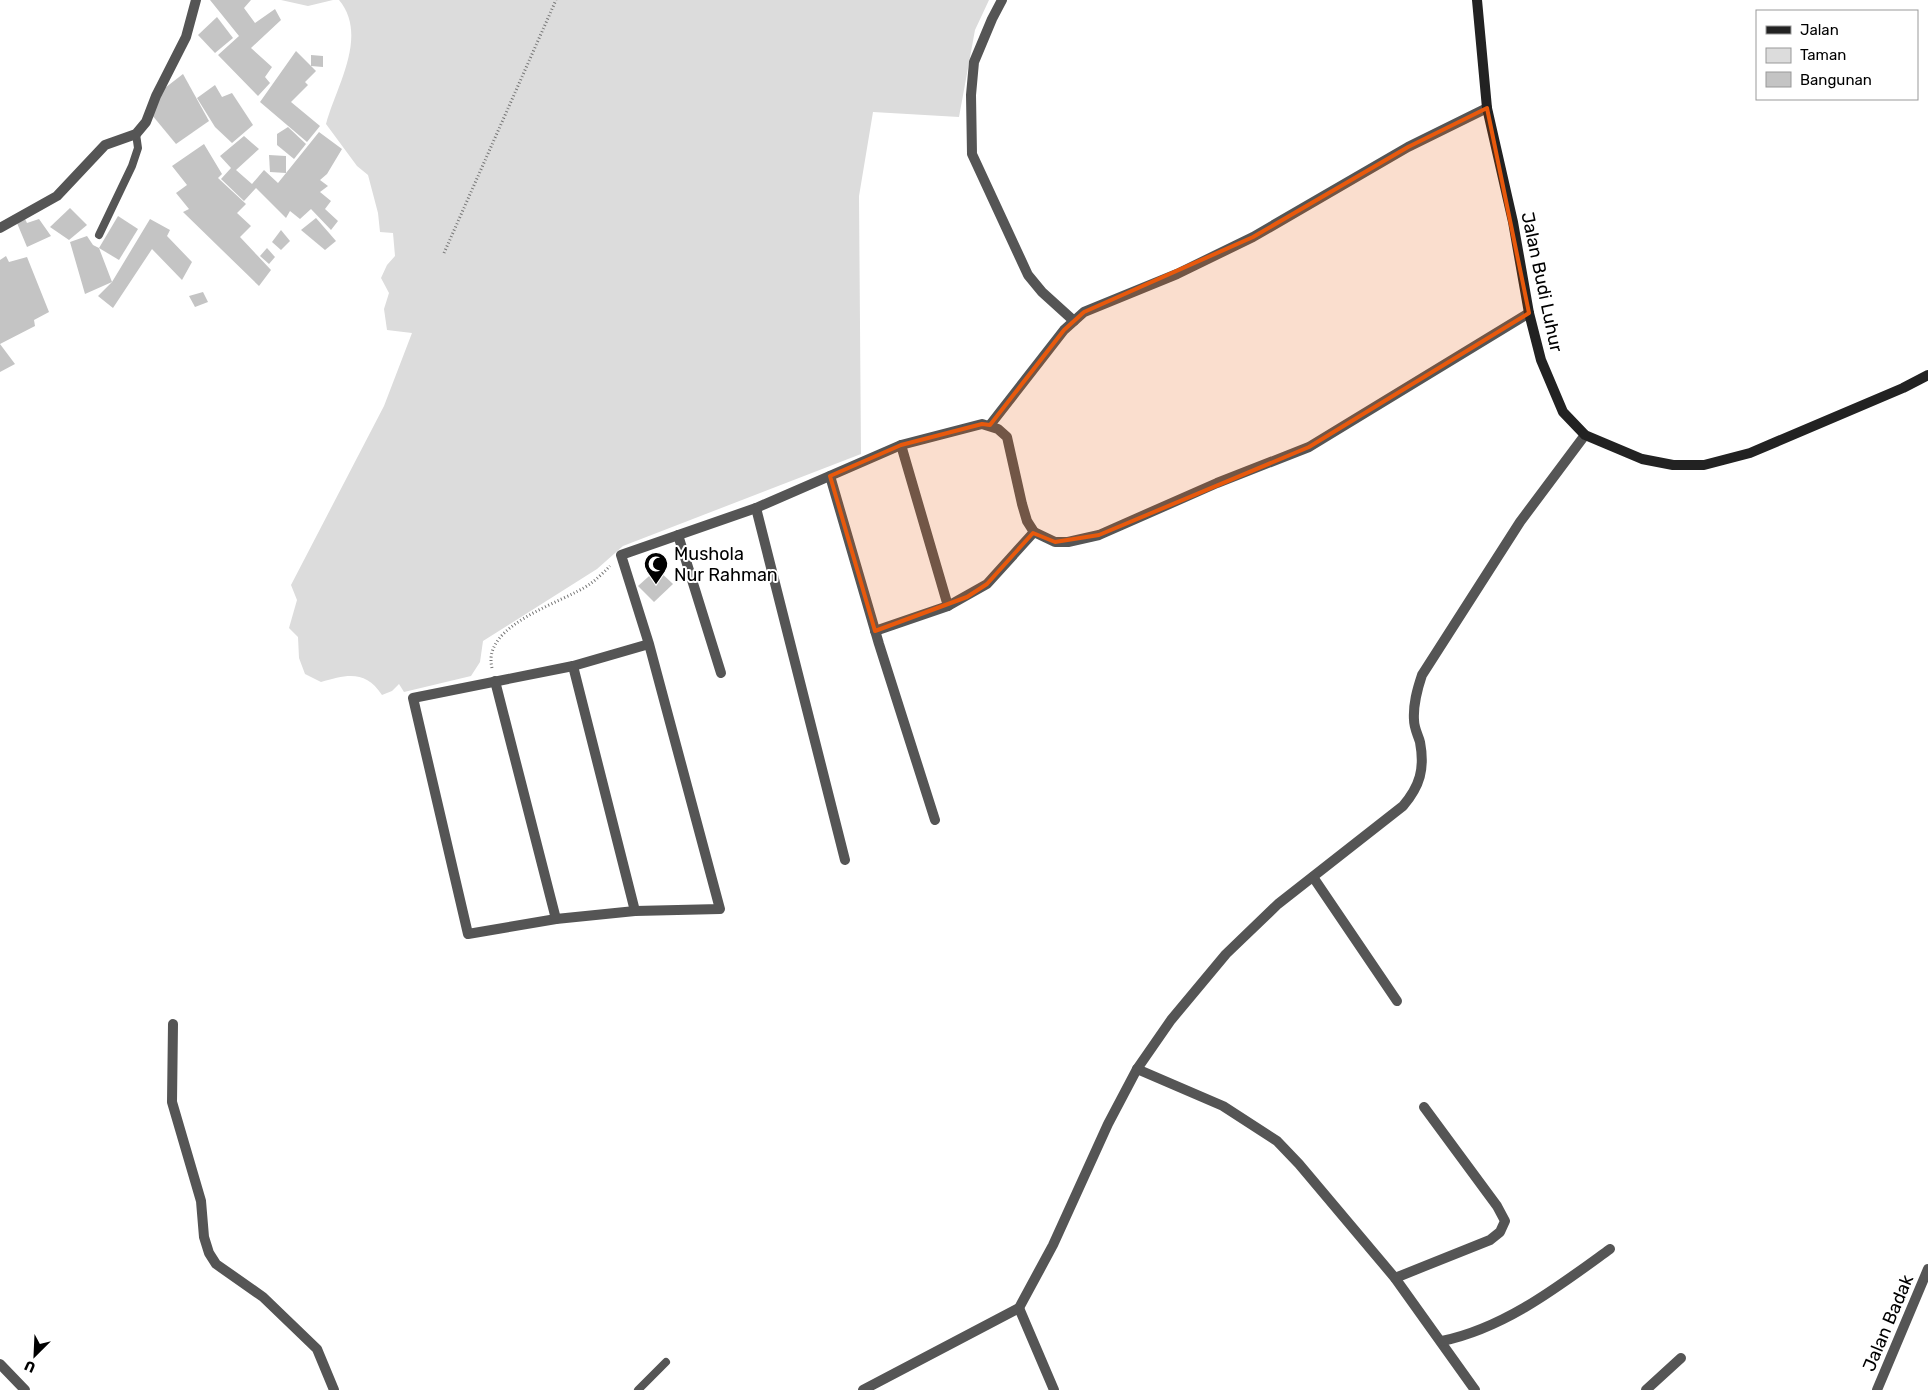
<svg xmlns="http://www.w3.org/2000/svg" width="1928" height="1390" font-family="Rubik,sans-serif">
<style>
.green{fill:#dcdcdc}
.building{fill:#c4c4c4}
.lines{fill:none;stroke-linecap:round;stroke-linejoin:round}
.path{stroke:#777;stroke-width:3;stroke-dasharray:1 2.5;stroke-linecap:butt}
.lane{stroke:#555;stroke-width:8}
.street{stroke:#555;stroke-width:10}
.secondary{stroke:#222;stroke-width:10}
.marked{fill:#e8590c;fill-opacity:0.2;stroke:#e8590c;stroke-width:4;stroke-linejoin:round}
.labels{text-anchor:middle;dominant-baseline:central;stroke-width:4;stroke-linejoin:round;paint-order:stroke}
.street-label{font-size:18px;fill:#000;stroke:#fff}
.poi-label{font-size:18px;fill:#000;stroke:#fff;text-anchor:start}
</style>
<rect width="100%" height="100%" fill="#fff"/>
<g class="green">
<path d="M281,0h52l-25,6z"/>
<path d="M339,0h650l-14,30 -16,87 -86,-5 -14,84 2,258 -238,92 -26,23 -114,72 -3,21 -9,14 -67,16 -5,-8 -7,7 -10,4c-16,-25 -35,-21 -61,-13l-16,-8 -6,-16 -1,-21 -9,-9 8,-28 -6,-15 93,-179 28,-73 -25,-3 -3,-21 5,-16 -8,-15 6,-13 8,-9 -2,-23 -13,-1 -2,-19 -10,-38 -11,-9 -31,-42c10,-38 43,-88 13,-124z"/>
</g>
<g class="building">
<path d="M210,0h41l-7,8 11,15 20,-14 6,11 -30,28 21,19 -7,10 5,6 -12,13 -40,-41 21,-19z"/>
<path d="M217,17l16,21 -18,15 -17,-18z"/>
<path d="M296,51l20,20 -11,11 3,3 -17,17 29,24 -13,16 -47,-40z"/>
<path d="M311,55l12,1v11l-12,-1z"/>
<path d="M183,74l26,47 -33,23 -24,-29 9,-24z"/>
<path d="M215,85l7,12 10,-4 21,32 -21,18 -17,-16 -18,-29z"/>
<path d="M288,127l18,17 -12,15 -17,-14v-11z"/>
<path d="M319,132l23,17 -15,25 -7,6 8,6 -8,6 11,9 -6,8 13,12 -7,9 -20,-21 -11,10 -10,-8 -4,7 -30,-30 -12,13 -23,-22 10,-11 -11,-12 24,-20 15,13 -23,21 16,14 12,-14 14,13z"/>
<path d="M204,144l18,30 -4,4 28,26 -9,9 14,13 -11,11 31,33 -12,16 -76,-74 6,-3 -13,-16 11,-8 -15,-19z"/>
<path d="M269,155l17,1v17l-16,-1z"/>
<path d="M70,208l17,17 -18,15 -19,-13z"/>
<path d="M118,216l20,13 -19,31 -20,-12z"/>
<path d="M316,218l20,23 -11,9 -24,-20z"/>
<path d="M25,219l2,4 12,-4 12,17 -24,11 -10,-24z"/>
<path d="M150,219l20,11 -3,6 25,26 -10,18 -30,-31 -39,59 -15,-12 14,-14z"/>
<path d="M281,230l9,11 -9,9 -9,-8z"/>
<path d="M87,236l6,9 6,3 13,34 -27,12 -15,-52z"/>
<path d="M267,248l8,9 -6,7 -9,-8z"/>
<path d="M6,256l3,6 18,-5 22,55 -15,8 1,6 -35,18v-84z"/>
<path d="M203,292l5,10 -13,5 -6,-11z"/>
<path d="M0,344l15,20 -15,8z"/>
<path d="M657,569l16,15 -19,18 -16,-16z"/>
</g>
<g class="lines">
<g class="path">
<path d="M444,253l112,-253"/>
<path d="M492,668c-11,-44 71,-65 98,-84 7,-5 14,-12 20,-18"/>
</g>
<g class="lane">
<path d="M99,235l33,-69 6,-18 -2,-14"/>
<path d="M638,1390l28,-28"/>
</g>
<g class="street">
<path d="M1002,0l-10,19 -18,43 -3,33 1,59 56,121 14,17 32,29"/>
<path d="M0,228l57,-32 48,-51 31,-11 10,-12 10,-26 30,-59 10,-37"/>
<path d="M990,425l74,-95 20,-18 93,-38 76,-37 155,-90 79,-39"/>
<path d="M830,476l49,168 56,176"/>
<path d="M756,508l89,352"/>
<path d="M678,535l43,138"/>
<path d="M948,606l39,-22 47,-52"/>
<path d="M875,631l73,-25 -47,-161"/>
<path d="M649,644l-76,22 -160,32 55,236 88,-15 79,-8 85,-2 -71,-265 -28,-89 135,-47 145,-63 81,-21 16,5 9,8 15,67 5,17 7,11 21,10h13l31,-7 118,-52 92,-36 220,-134"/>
<path d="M573,666l62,245"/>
<path d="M495,681l61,238"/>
<path d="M1313,877l84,124"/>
<path d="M173,1024l-1,78 29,99 3,36 5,16 7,11 47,33 54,52 17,41"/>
<path d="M1137,1069l86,37 54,35 22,23 96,114 80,112"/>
<path d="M1395,1278l95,-38 10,-8 5,-11 -8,-15 -73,-99"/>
<path d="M1019,1308l35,82"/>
<path d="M1442,1341c63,-13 117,-55 168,-92"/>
<path d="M0,1364l25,26"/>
<path d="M863,1390l156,-82 34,-63 55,-121 29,-55 34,-49 55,-66 52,-50 125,-98c17,-20 22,-37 17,-64 -2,-7 -6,-14 -6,-22 -1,-16 3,-30 8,-45l98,-153 65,-87"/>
<path d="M1646,1390l35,-32"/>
<path d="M1877,1390l51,-121"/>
</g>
<path class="secondary" d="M1477,0l10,108 26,114 16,91 12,47 22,52 22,23 57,24 31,6h31l46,-12 153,-65 25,-13"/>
</g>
<path class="marked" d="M1487,108l42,205 -220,134 -210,88 -44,7 -22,-9 -46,51 -20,13 -92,34 -45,-155 71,-31 81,-21 8,1 74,-95 20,-18 169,-75 155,-90z"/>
<defs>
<g id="mosque-pin" transform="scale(1.25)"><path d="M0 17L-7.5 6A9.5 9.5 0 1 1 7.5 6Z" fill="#000" stroke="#fff"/><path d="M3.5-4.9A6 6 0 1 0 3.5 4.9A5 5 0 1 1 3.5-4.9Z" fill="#fff"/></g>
</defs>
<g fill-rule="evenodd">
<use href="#mosque-pin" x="656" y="564"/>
</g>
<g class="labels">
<g class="street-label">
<text transform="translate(1542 282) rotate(78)">Jalan Budi Luhur</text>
<text transform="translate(1888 1323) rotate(-67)">Jalan Badak</text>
</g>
<g class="poi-label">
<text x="674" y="554">Mushola<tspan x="674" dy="21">Nur Rahman</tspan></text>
</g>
</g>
<rect x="1756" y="10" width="162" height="90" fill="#ffffff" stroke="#999999"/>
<rect x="1766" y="26" width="25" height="8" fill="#222222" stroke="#999999"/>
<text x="1800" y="35" font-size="15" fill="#000000">Jalan</text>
<rect x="1766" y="48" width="25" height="15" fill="#dcdcdc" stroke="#999999"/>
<text x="1800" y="60" font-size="15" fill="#000000">Taman</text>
<rect x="1766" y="72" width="25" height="15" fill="#c4c4c4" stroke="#999999"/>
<text x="1800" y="85" font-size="15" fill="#000000">Bangunan</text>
<g transform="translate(35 1355) rotate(204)" stroke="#ffffff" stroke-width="4" paint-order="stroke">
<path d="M0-4L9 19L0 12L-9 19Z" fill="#000000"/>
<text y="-8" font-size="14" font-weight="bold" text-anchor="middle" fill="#000000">U</text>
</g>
</svg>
